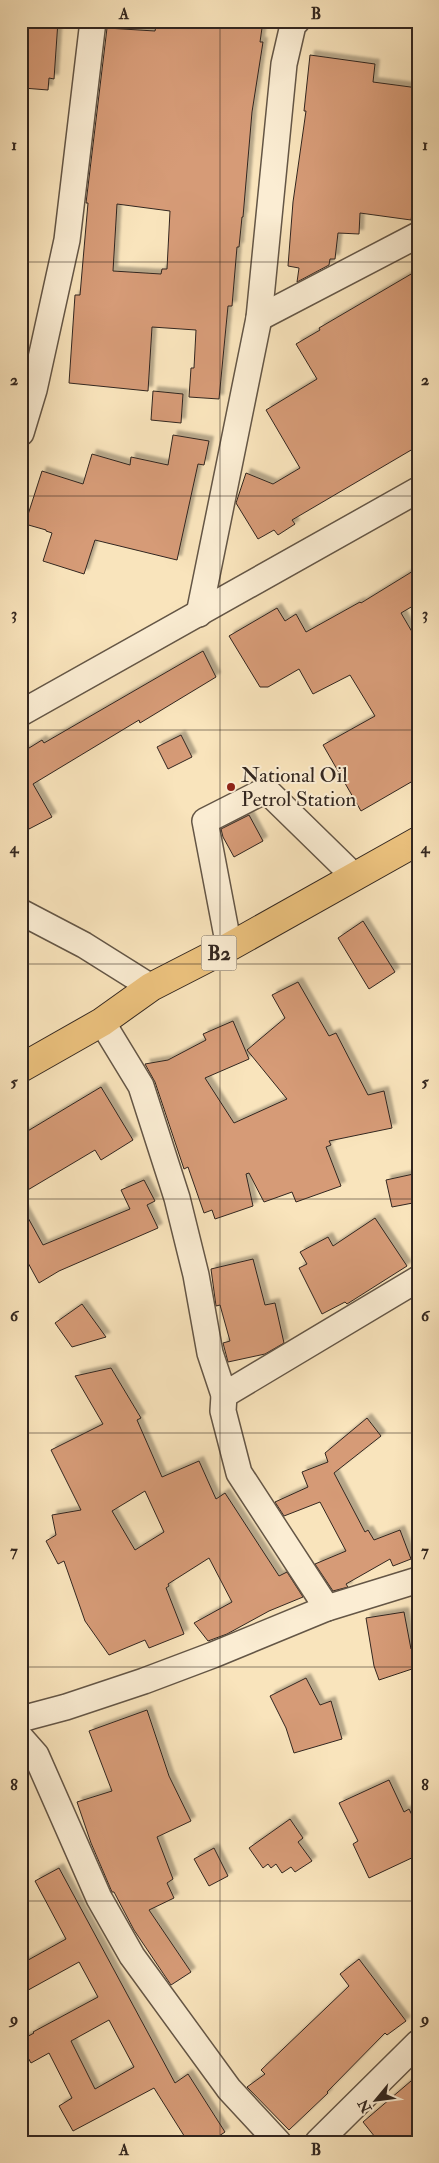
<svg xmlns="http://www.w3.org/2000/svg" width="439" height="2163" font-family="'IM FELL Double Pica',serif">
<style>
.building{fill:#d69b77;stroke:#32261f;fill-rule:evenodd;filter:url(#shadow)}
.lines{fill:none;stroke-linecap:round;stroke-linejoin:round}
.minor-casing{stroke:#645646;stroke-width:28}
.highway-casing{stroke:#32261f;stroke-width:30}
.minor{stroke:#fbedd3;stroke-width:25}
.highway{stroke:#ecc27e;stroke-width:28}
.grid{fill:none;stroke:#32261f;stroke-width:1;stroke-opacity:0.55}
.poi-dot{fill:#8f2418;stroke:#fbedd3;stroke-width:2}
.labels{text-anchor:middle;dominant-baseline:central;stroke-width:4;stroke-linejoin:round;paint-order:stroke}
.shield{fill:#fbedd3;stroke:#6e6255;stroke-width:1}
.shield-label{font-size:20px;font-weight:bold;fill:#32261f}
.poi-label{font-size:21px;fill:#32261f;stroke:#fbedd3;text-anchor:start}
.neatline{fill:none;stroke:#32261f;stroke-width:2}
.grid-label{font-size:16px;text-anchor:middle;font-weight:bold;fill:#32261f}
</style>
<defs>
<filter id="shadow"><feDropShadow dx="4.5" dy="-4.5" stdDeviation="1" flood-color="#0004"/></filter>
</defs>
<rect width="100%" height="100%" fill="#f9e4bc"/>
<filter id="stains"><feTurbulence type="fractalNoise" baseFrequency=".004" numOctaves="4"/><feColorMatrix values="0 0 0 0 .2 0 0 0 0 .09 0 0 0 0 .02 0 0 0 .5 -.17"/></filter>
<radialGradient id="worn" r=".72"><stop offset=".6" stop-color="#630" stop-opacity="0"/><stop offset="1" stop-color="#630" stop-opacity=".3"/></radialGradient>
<g class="building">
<path d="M21,21h37l-4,58 -5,-1 -1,12 -25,-2 1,-7h-3z"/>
<path d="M157,21h106l-3,21h3l-11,70 -9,105h-1l-3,30h-2l-5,59h-4l-9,93 -30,-2 2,-29h3l2,-38 -44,-3 -4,64 -79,-8 6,-88h5l8,-92h-2l21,-175 48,3zM117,204l53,7 -3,58h-5l-1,5 -48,-3z"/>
<path d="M310,55l65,9 -2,18 45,6v119l-5,1 -2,12 -51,-7 -1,21 -21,-1 -3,26h-5l-1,6 -32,17 2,-14 -11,-2 5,-64 13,-91h-2z"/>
<path d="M418,270v176l-126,74 3,4 -17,11 -4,-5 -16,9 -22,-36 10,-30 27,11 27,-16 -34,-58 51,-31 -21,-35 24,-14 -1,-2z"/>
<path d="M153,391l30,3 -2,29 -30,-3z"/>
<path d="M173,435l36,6 -5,24 -6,-1 -21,96 -82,-20 -11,34 -41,-13 9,-28 -6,-2v-1l-21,-6 17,-53 41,13 9,-30 38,11 1,-8 37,8z"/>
<path d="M418,568v35l-17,10 17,29v136l-57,33 -38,-66 52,-29 -25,-41 -37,19 -14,-25 -31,18h-8l-31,-51 48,-28 8,13 11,-7 10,18 54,-30 1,1z"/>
<path d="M203,651l13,26 -76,46 -1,-3 -106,64 19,33 -23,12 -8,-14v-62l21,-13 2,3z"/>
<path d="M181,735l11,22 -24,12 -11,-22z"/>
<path d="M249,815l14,26 -29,16 -11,-20 -2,-8z"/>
<path d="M363,921l32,51 -26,17 -31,-51z"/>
<path d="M298,982l31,54 7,-3 32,62 16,-4 8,37 -63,13 2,4 -5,2 15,39 -45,16 -4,-10 -28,10 -15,-29 -3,1 7,32 -38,13 -3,-9 -8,3 -16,-46 -4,2 -29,-87 -10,-18 23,-4 38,-20 -3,-6 30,-13 16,38 -44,19 29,45 53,-24 -40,-49 38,-32 -13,-23z"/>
<path d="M101,1087l32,53 -32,20 -6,-10 -74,44v-59z"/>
<path d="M418,1173v29l-26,5 -6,-27z"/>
<path d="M144,1180l11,21 -8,4 11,23 -99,43 -20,12 -18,-33v-45l22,40 87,-36 -9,-19z"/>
<path d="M375,1218l32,48 -60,38 -2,-2 -23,12 -23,-46 8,-4 -7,-12 28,-15 5,9z"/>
<path d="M253,1259l12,46 10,-2 9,40 -19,11 -37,8 -5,-19 7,-2 -10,-36 -4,1 -5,-37z"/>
<path d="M82,1304l24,33 -34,10 -17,-24z"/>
<path d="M111,1368l30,50 -4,2 25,57 37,-16 17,38 9,-6 54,83 8,-4 16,25 -34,14 -42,23 -19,7 -14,-18 38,-21 -23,-44 -41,26 1,2 -3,2 18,46 -35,14 -4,-8 -36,15 -24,-34 -21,-60 -6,3 -12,-23 10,-6 -4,-20 29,-5 -30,-60 52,-26 -28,-48zM145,1491l19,41 -29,18 -23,-39z"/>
<path d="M367,1418l14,18 -47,37 31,59 3,-2 6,10 26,-10 11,29 -18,7 -3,-7 -44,25 2,3 -15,4 -18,-27 31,-13 -26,-49 -36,14 -9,-14 33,-15 -6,-15 26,-10 -3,-9z"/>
<path d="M404,1612l7,37 7,-2v20l-39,13 -5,-14 -8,-48z"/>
<path d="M306,1678l14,27 11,-4 11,38 -48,14 -8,-25 -16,-32z"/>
<path d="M147,1710l22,66 22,45 -34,16 16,42 -6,4 7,15 -25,12 42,62 -20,13 -37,-55 -20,-38h-2l-21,-49 -14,-41 35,-11 -23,-60z"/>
<path d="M389,1780l15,32 5,-3 9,18v28l-49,23 -16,-34 5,-3 -19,-38z"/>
<path d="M290,1819l13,19 -5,4 14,19 -17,11 -4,-5 -9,6 -6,-9 -5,4 -3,-4 -5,4 -14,-20z"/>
<path d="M214,1848l14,28 -19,10 -15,-27z"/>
<path d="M59,1868l116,215 13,-9 37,58 -15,10h-22l-34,-54 -81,43 -14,-25 13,-8 -23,-45 -18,10 -10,-18v-5l13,-7 -1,-1 65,-35 -19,-35 -58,32v-30l45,-25 -31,-58zM109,2020l25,47 -39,22 -24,-48z"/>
<path d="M359,1959l47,62 -19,14 -2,-2 -58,59 1,1 -39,37 -42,-43 18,-13 -4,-4 88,-84 -9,-12z"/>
<path d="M418,2075v67h-39l-16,-20z"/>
</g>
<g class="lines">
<g class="minor-casing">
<g id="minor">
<path d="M259,318l159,-83"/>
<path d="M21,433l13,-43 33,-150 26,-219"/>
<path d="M199,614l60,-296 25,-254 9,-39 4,-4"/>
<path d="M21,713l397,-223"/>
<path d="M21,912l63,33 67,42"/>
<path d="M229,947l-24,-126 61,-31 88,86"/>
<path d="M102,1022l39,64 36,112 19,77 14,78 14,42 -1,16 16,62 88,135"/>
<path d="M224,1395l194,-116"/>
<path d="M21,1719l45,-12 78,-26 69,-26 114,-47 91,-28"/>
<path d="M21,1738l15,17 63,143 33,58 97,133 49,53"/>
<path d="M318,2142l100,-99"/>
</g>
</g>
<g class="highway-casing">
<path id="highway" d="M21,1068l81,-46 49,-35 78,-40 189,-106"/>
</g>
<use href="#minor" class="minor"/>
<use href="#highway" class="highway"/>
</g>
<path class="grid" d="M220,21v2121M21,262h397M21,496h397M21,730h397M21,964h397M21,1199h397M21,1433h397M21,1667h397M21,1901h397"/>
<circle class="poi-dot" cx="231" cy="787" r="5"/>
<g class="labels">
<rect class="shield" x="201.5" y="935.5" width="35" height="35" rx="4"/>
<g class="shield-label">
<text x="219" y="953">B2</text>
</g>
<g class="poi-label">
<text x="241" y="775">National Oil<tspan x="241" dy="24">Petrol Station</tspan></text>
</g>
</g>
<rect width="439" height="2163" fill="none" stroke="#f9e4bc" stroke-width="55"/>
<g transform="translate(376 2100) rotate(241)" stroke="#fbedd3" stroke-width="4" paint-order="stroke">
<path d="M0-4L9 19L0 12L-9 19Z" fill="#32261f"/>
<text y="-8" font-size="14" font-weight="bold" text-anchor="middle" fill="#32261f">N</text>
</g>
<rect x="28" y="28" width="384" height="2108" class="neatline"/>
<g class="grid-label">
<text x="124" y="19">A</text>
<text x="316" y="19">B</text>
<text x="14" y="150">1</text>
<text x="425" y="150">1</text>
<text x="14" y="385">2</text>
<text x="425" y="385">2</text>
<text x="14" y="619">3</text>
<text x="425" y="619">3</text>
<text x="14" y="853">4</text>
<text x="425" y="853">4</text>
<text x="14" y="1087">5</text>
<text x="425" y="1087">5</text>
<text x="14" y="1321">6</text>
<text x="425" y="1321">6</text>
<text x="14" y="1556">7</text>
<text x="425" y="1556">7</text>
<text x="14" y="1790">8</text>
<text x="425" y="1790">8</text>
<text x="14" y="2024">9</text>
<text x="425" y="2024">9</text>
<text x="124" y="2155">A</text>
<text x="316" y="2155">B</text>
</g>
<rect width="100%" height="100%" filter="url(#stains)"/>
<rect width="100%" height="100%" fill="url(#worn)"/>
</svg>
